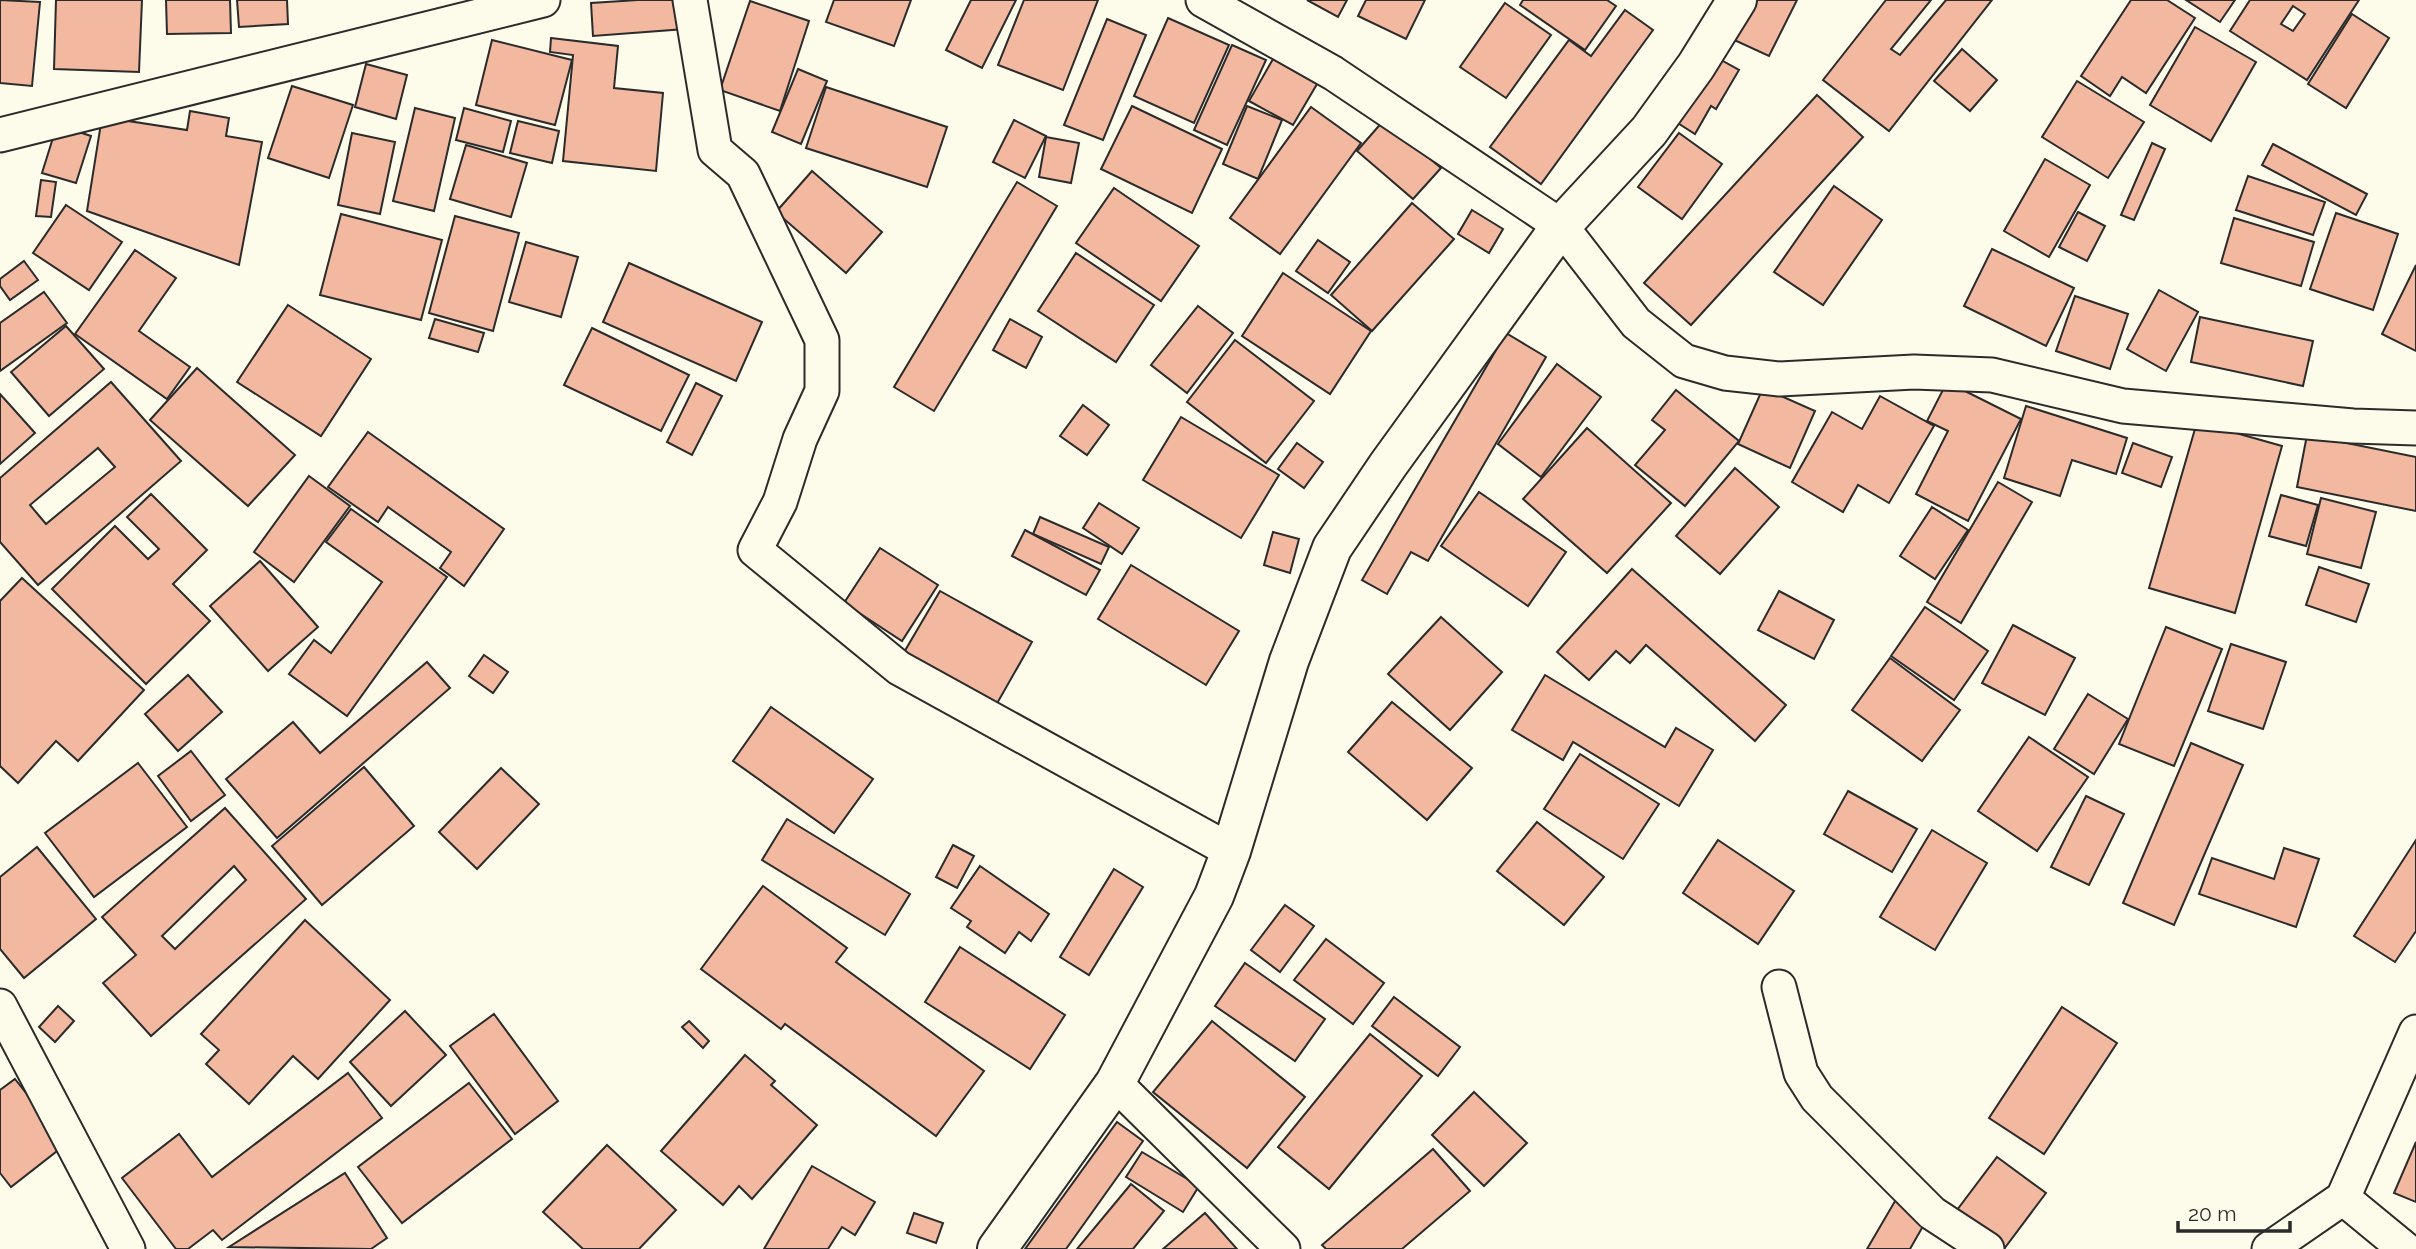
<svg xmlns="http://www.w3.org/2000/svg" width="2416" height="1249" font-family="Raleway,sans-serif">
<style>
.building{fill:#f2b8a0;stroke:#2b2b2b;stroke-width:2;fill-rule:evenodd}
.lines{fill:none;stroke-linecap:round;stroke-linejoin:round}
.minor-casing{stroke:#2b2b2b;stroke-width:37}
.tertiary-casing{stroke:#2b2b2b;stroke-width:42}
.minor{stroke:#fdfbea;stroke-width:33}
.tertiary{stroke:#fdfbea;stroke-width:38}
</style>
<rect width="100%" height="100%" fill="#fdfbea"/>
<g class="building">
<path d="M0,0l40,2 -8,84 -32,-3z"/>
<path d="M56,0h86l-3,72 -85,-3z"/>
<path d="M166,0h64l1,33 -64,1z"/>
<path d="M237,0h50l1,24 -49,3z"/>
<path d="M638,0h45l2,29 -92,7 -2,-33z"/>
<path d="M834,0h77l-17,46 -68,-24z"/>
<path d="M971,0h45l-34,68 -36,-18z"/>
<path d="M1024,0h74l-35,90 -65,-25z"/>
<path d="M1307,0h40l-9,17z"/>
<path d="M1366,0h59l-19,39 -48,-23z"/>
<path d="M1523,0h84l9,6 -31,44 -65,-45z"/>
<path d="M1750,0h47l-28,56 -37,-17z"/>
<path d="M1886,0h45l-40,49 9,6 46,-55h46l-103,131 -66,-51z"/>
<path d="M2131,0h36l28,18 -49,75 -24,-16 -12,19 -29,-20z"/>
<path d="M2186,0h49l-15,22z"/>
<path d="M2250,0h109l-52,80 -77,-49zM2293,6l12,8 -12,17 -12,-7z"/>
<path d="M750,1l59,20 -29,90 -60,-21z"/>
<path d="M1505,3l46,32 -45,63 -46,-31z"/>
<path d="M1625,10l28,20 -112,154 -51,-37 79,-107 22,16z"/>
<path d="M2352,14l37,24 -43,70 -38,-24z"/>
<path d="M1168,18l61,27 -35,78 -60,-27z"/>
<path d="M1107,19l39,16 -43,105 -39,-15z"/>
<path d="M2195,27l61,35 -45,79 -61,-36z"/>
<path d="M551,38l67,8 -4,42 49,5 -7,78 -93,-10 10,-106 -23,-3z"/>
<path d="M492,40l80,20 -17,65 -79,-20z"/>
<path d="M1232,45l34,15 -39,85 -33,-15z"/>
<path d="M1962,49l35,31 -27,31 -36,-30z"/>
<path d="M1712,55l27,15 -23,39 -5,-3 -16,28 -22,-14z"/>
<path d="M1273,59l44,25 -24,41 -44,-24z"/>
<path d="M366,64l41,11 -11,44 -41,-12z"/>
<path d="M798,69l29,12 -26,63 -29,-12z"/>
<path d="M2077,81l67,41 -36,56 -66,-41z"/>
<path d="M292,86l61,19 -24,73 -61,-20z"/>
<path d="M826,87l121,40 -20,60 -121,-39z"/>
<path d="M1817,95l46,42 -172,188 -47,-42z"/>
<path d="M1132,106l90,43 -30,64 -91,-44z"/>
<path d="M1247,106l35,14 -24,59 -35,-15z"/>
<path d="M1311,107l50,36 -81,111 -50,-36z"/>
<path d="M415,108l40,10 -21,93 -41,-10z"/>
<path d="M464,108l47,13 -8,31 -47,-12z"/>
<path d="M190,111l39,7 -3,18 36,6 -23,123 -152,-54 15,-94 85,13z"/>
<path d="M1014,120l32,16 -21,42 -32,-16z"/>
<path d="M1384,120l57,48 -28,31 -56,-48z"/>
<path d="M518,121l41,10 -7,32 -42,-10z"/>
<path d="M57,125l34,11 -15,47 -34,-10z"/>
<path d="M352,133l43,9 -15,72 -42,-9z"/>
<path d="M1679,133l43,31 -40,55 -44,-32z"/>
<path d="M1046,137l33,6 -8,40 -32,-6z"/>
<path d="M2152,143l13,6 -31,71 -13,-5z"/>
<path d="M2273,144l94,50 -11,21 -94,-50z"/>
<path d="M466,145l61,18 -16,54 -61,-18z"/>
<path d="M2045,159l45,26 -41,72 -45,-26z"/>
<path d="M812,171l70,61 -36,41 -70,-61z"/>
<path d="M2248,176l77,26 -12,33 -77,-25z"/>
<path d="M41,180l15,2 -5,35 -15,-1z"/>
<path d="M1017,182l40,24 -123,205 -40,-24z"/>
<path d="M1834,186l48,34 -59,85 -49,-33z"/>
<path d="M1114,188l85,58 -38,55 -85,-58z"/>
<path d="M1412,203l42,36 -82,92 -41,-36z"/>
<path d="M66,205l56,37 -33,48 -56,-37z"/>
<path d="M1472,210l31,19 -14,24 -31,-19z"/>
<path d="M2078,212l27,14 -18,35 -28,-14z"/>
<path d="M2336,213l62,21 -25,76 -63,-21z"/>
<path d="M341,214l101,26 -21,80 -101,-25z"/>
<path d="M455,216l64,17 -26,98 -64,-18z"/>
<path d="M2234,218l80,24 -13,44 -80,-23z"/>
<path d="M1318,240l32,22 -22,31 -32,-22z"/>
<path d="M526,242l52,15 -17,60 -52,-15z"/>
<path d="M1992,249l82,39 -28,58 -82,-40z"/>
<path d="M135,250l41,28 -37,53 51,36 -23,32 -92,-65z"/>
<path d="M1076,253l78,52 -38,57 -78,-51z"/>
<path d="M24,261l14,19 -28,20 -10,-14v-7z"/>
<path d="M629,263l133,59 -26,59 -133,-59z"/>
<path d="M2416,265v86l-34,-17z"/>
<path d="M1283,273l88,58 -41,63 -88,-58z"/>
<path d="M2159,290l39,22 -32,59 -39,-22z"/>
<path d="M44,292l23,31 -67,48v-48z"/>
<path d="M2075,296l53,18 -18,55 -54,-18z"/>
<path d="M288,305l83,54 -50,77 -84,-54z"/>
<path d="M1198,306l35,27 -46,60 -36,-28z"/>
<path d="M2200,317l113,24 -10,45 -112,-24z"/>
<path d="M435,319l49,14 -6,19 -49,-14z"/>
<path d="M1010,319l32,18 -16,31 -33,-18z"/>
<path d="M66,326l38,43 -55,47 -38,-44z"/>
<path d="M592,328l97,47 -28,56 -97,-46z"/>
<path d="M1506,333l40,24 -118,204 -17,-9 -24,42 -25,-14z"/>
<path d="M1235,340l79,61 -48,62 -79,-61z"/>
<path d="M1557,364l44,33 -60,80 -43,-33z"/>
<path d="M197,368l98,87 -47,51 -98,-86z"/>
<path d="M111,382l70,79 -143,124 -38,-43v-64zM98,448l17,19 -69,57 -16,-19z"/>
<path d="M1947,382l74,37 -53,102 -52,-27 32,-63 -21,-10z"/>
<path d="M696,383l26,13 -30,59 -25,-13z"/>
<path d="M1763,388l52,23 -25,57 -52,-24z"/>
<path d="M1676,390l63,51 -54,65 -50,-41 30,-35 -13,-10z"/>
<path d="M0,394l35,39 -35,31z"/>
<path d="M1880,396l54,30 -45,77 -31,-18 -15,27 -51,-30 40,-70 30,17z"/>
<path d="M1083,405l26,20 -22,30 -27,-19z"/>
<path d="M2026,406l101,32 -11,36 -44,-14 -12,36 -56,-18z"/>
<path d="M1181,417l98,58 -38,63 -98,-58z"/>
<path d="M2197,422l85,24 -47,167 -86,-25z"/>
<path d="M1587,428l84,75 -64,70 -84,-74z"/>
<path d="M368,432l136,97 -40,57 -24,-18 11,-16 -63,-45 -10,15 -50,-35z"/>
<path d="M2307,435l109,22v54l-119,-24z"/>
<path d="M1297,443l26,19 -19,26 -26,-19z"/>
<path d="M2133,443l39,14 -11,30 -39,-14z"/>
<path d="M1735,468l44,39 -59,67 -44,-38z"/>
<path d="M309,476l41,30 -56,76 -40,-30z"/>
<path d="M1998,482l34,20 -71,121 -34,-21z"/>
<path d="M1479,492l87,60 -38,54 -87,-60z"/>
<path d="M151,494l56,56 -34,34 37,37 -64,63 -94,-95 63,-63 33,33 11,-10 -32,-32z"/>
<path d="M2281,495l37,10 -12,41 -37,-10z"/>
<path d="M2321,498l55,14 -15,56 -54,-14z"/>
<path d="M1099,503l40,25 -17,26 -39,-26z"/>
<path d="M1932,507l36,23 -33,49 -35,-23z"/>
<path d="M351,509l96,68 -100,139 -58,-42 25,-34 17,13 51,-71 -56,-40z"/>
<path d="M1040,517l69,30 -8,17 -68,-30z"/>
<path d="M1025,530l75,40 -14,25 -74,-39z"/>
<path d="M1273,532l26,7 -9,34 -26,-8z"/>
<path d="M880,548l58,37 -36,56 -58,-38z"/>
<path d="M260,561l58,66 -50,44 -58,-65z"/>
<path d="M1131,565l108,66 -33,54 -108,-66z"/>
<path d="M2319,567l50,17 -13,38 -50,-17z"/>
<path d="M1632,569l154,136 -31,36 -109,-96 -16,18 -14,-12 -27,29 -32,-28z"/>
<path d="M22,578l122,112 -66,71 -22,-20 -38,42 -18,-17v-165z"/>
<path d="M940,591l92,51 -37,65 -92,-53z"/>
<path d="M1779,591l55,29 -20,39 -56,-29z"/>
<path d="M1925,607l63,44 -34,49 -63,-44z"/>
<path d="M1441,617l61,55 -52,58 -62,-56z"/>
<path d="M2013,625l62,33 -30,57 -63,-32z"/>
<path d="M2166,627l56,22 -48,117 -55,-22z"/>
<path d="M2231,644l55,18 -23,67 -55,-18z"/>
<path d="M484,655l24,17 -15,21 -24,-17z"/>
<path d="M1890,658l70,52 -38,51 -70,-51z"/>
<path d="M427,662l23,26 -173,150 -51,-59 67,-57 27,31z"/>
<path d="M188,675l34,37 -44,39 -33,-37z"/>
<path d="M1545,675l120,72 11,-19 37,22 -34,56 -106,-64 -10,18 -51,-30z"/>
<path d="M2088,694l40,25 -34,55 -40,-25z"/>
<path d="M1392,702l80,66 -45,52 -79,-68z"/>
<path d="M771,707l102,72 -39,54 -101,-72z"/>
<path d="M2029,737l59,40 -51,74 -59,-40z"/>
<path d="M2191,743l52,22 -69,160 -51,-22z"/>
<path d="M191,751l34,44 -34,26 -33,-45z"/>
<path d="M1580,754l79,50 -36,55 -79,-50z"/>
<path d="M138,763l49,64 -93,70 -49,-64z"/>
<path d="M364,767l50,59 -92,79 -50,-59z"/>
<path d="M501,768l38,36 -62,65 -38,-37z"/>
<path d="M1848,791l69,38 -25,43 -68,-38z"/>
<path d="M2086,796l38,18 -35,71 -38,-18z"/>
<path d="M225,808l81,91 -155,137 -48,-53 33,-28 -34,-38zM234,866l12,14 -71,69 -13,-13z"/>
<path d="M787,819l123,75 -25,41 -123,-75z"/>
<path d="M1537,822l67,55 -40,48 -67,-54z"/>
<path d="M1932,830l55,33 -52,87 -55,-33z"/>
<path d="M1718,840l76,51 -36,53 -75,-51z"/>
<path d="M2416,840v91l-21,31 -41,-26z"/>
<path d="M953,845l21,11 -17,32 -21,-11z"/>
<path d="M37,847l59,72 -72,59 -24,-29v-72z"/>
<path d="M2284,848l35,11 -23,68 -97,-33 13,-36 62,21z"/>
<path d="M980,866l69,48 -18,27 -12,-9 -14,21 -38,-26 4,-6 -20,-13z"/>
<path d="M1114,869l29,18 -54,88 -29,-18z"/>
<path d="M763,886l84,62 -11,14 148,109 -48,65 -151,-112 -4,5 -80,-60z"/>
<path d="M1285,905l29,21 -34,46 -29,-22z"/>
<path d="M305,920l85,80 -72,79 -25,-23 -44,48 -43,-40 13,-14 -18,-16z"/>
<path d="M1326,939l58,44 -31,41 -59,-44z"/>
<path d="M960,947l105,68 -35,54 -105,-67z"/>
<path d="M1245,963l80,56 -30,42 -80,-55z"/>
<path d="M1394,997l66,50 -22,29 -66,-50z"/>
<path d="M58,1006l16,15 -19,21 -16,-15z"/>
<path d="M2062,1007l55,36 -73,111 -55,-36z"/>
<path d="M405,1011l41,44 -55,51 -41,-44z"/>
<path d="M494,1014l64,87 -43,33 -65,-88z"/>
<path d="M689,1021l20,20 -6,7 -21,-21z"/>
<path d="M1212,1021l93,76 -58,71 -94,-76z"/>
<path d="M1370,1034l52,42 -93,113 -51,-42z"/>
<path d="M745,1055l30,26 -4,4 46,40 -65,74 -13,-13 -16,19 -62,-54z"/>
<path d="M348,1073l34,45 -160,122 -9,-10 -25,19h-12l-54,-71 57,-44 33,43z"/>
<path d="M15,1079l51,65 -55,43 -11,-14v-83z"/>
<path d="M469,1083l43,56 -110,84 -44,-56z"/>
<path d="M1474,1092l53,51 -43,43 -52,-51z"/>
<path d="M1117,1122l26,19 -77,108h-41z"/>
<path d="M2416,1142v60l-22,-9z"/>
<path d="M607,1145l69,65 -37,39h-56l-40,-37z"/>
<path d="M1433,1149l37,42 -68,58h-76l-4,-4z"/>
<path d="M1142,1152l57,34 -16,26 -57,-35z"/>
<path d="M1997,1157l49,36 -42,56 -50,-35z"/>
<path d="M812,1166l63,36 -20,33 -13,-8 -14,22h-64z"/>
<path d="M345,1173l42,65 -16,11 -142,-2z"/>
<path d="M1131,1184l33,27 -31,38h-56z"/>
<path d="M1898,1196l32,18 -20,35h-43z"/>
<path d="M914,1213l29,10 -7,20 -29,-10z"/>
<path d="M1205,1213l32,36h-74z"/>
</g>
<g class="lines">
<g class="minor-casing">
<g id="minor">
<path d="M690,0l25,150 28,24 79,166v51l-22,48 -20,63 -25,48 144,118 332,183"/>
<path d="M1203,0l130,73 228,153 75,97 48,38 41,12 55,6 134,-7 78,3 131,31 230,20 63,2"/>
<path d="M0,135l543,-135"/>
<path d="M1779,987l22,86 16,25 115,115 55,36"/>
<path d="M0,1006l128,243"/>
<path d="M1115,1083l168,166"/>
<path d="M2343,1198l62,51"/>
<path d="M2269,1249l74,-51 73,-166"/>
</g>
</g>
<g class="tertiary-casing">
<path id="tertiary" d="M997,1249l118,-166 99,-187 17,-45 58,-190 43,-113 56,-83 173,-239 88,-95 47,-65 41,-66"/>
</g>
<use href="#minor" class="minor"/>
<use href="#tertiary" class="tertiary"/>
</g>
<path d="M2178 1221v10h112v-10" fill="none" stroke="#2b2b2b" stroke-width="3.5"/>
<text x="2188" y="1221" font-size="21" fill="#2b2b2b" stroke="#fdfbea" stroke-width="5" paint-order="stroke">20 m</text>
</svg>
